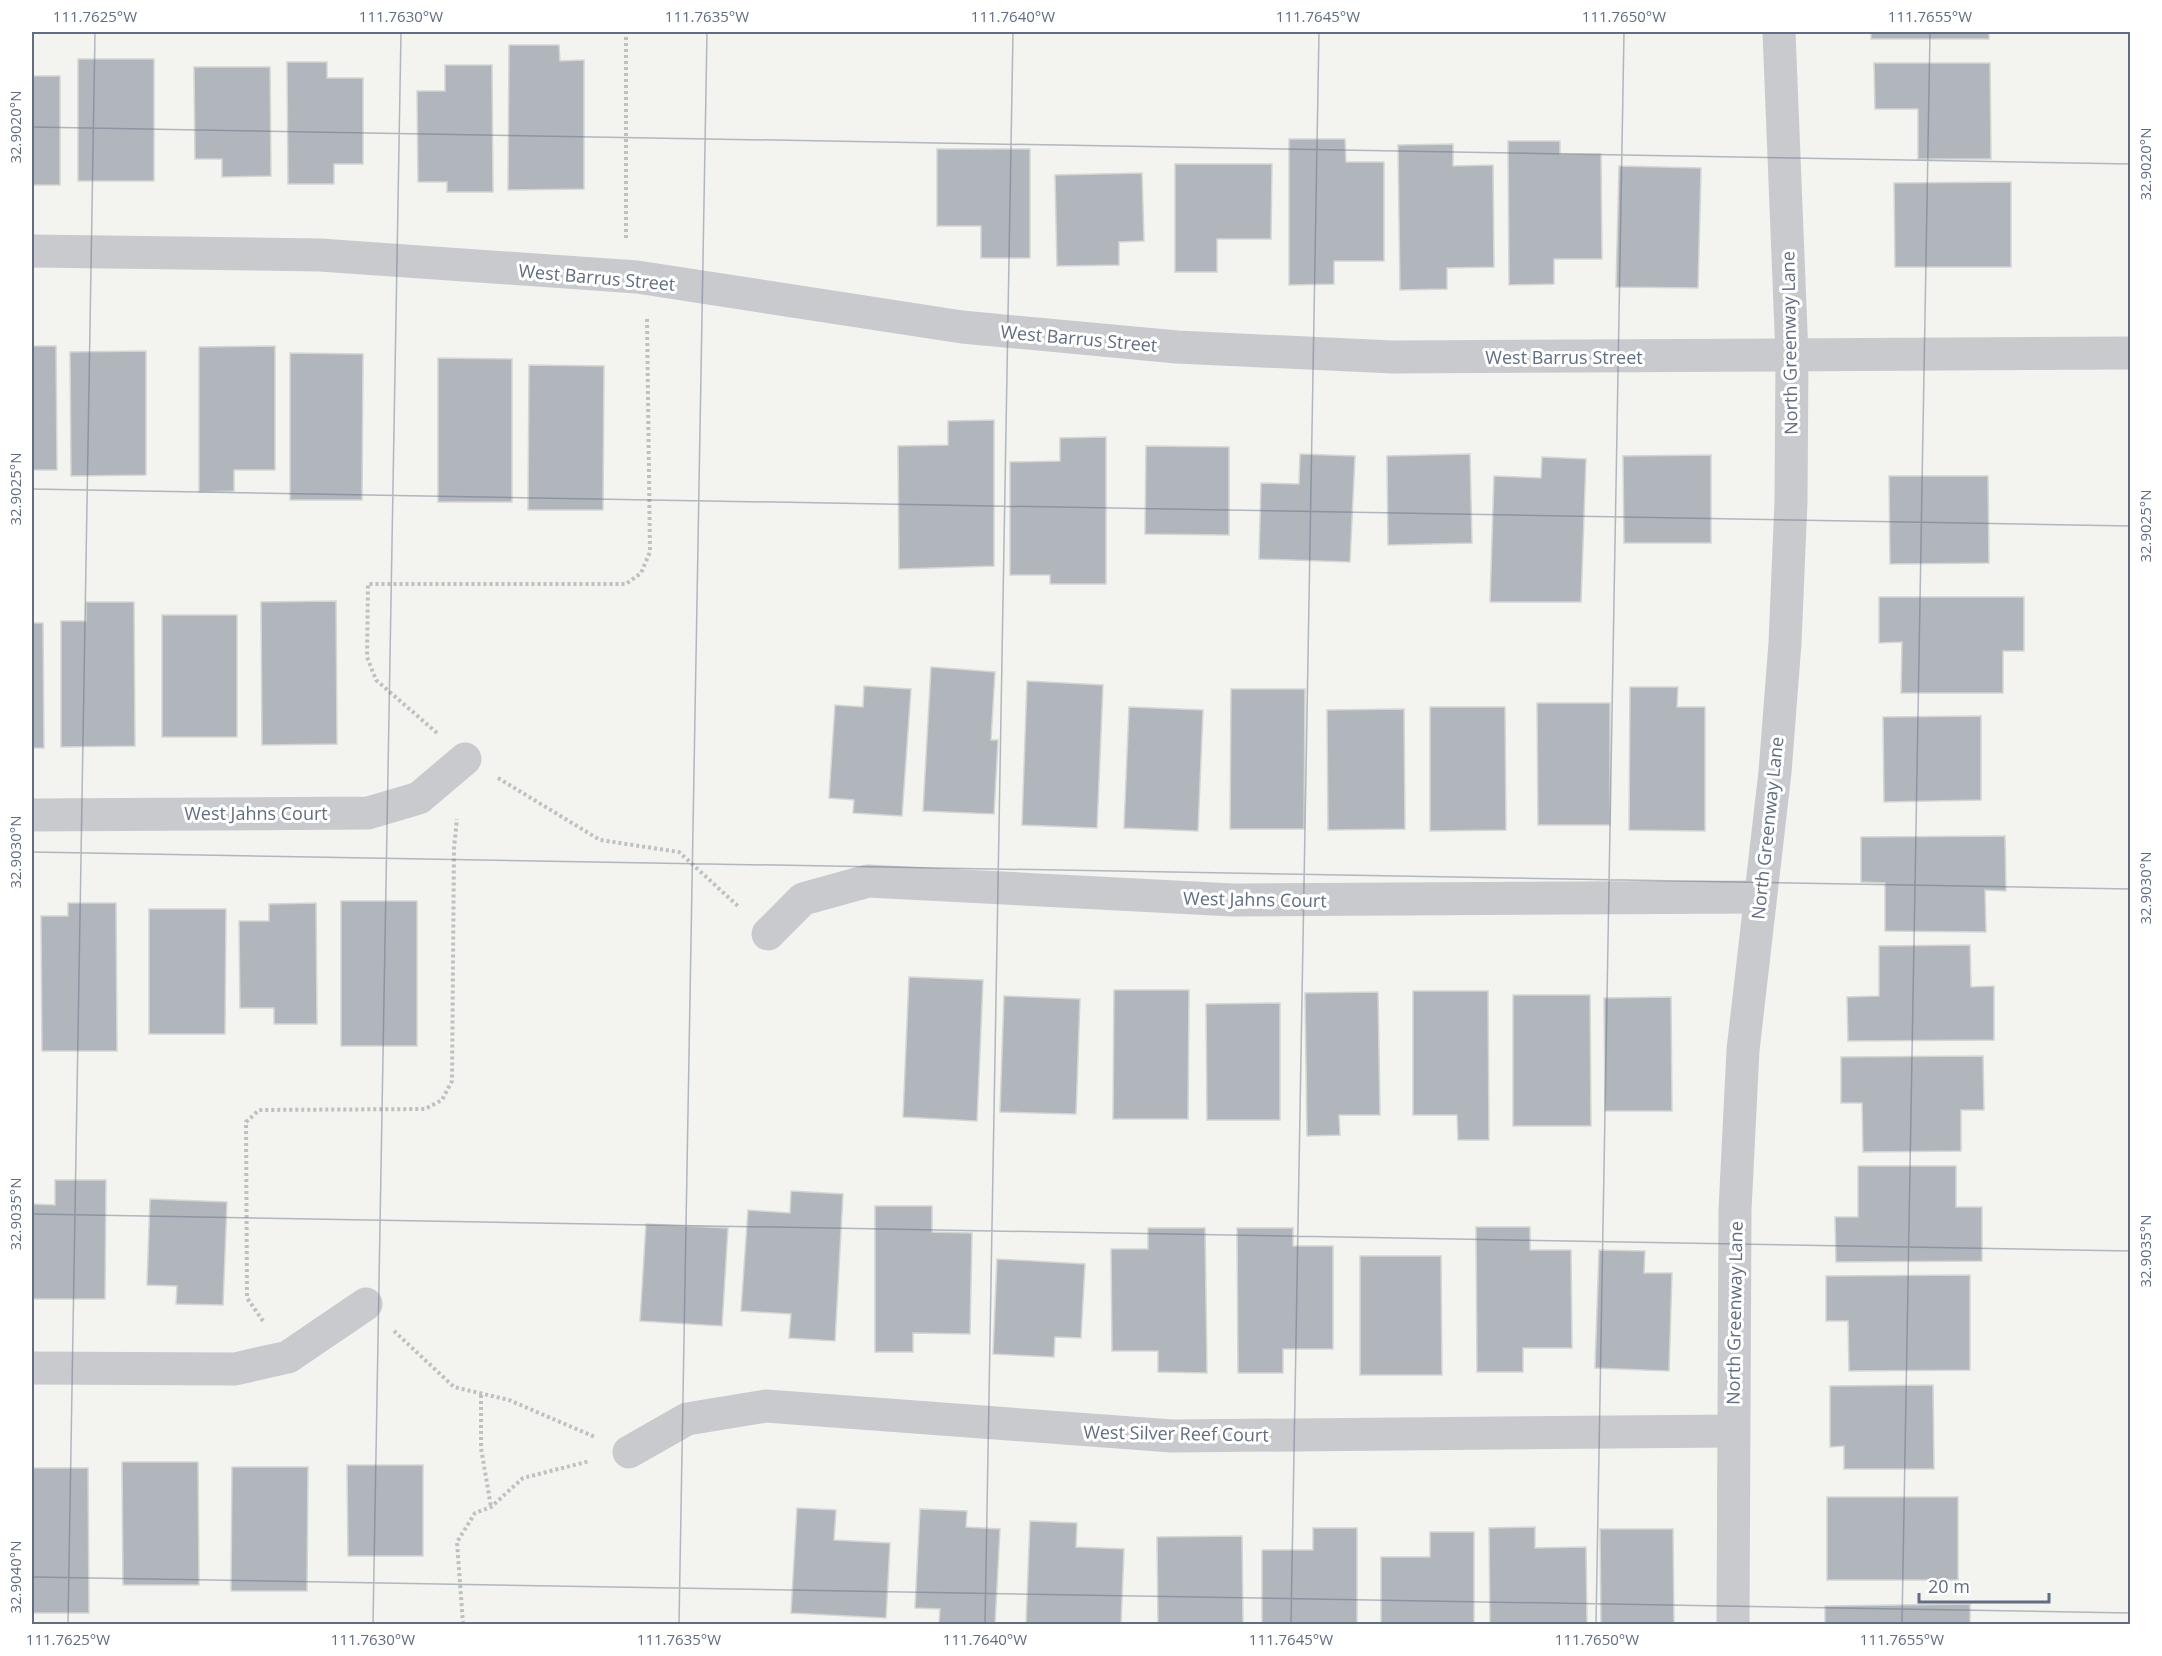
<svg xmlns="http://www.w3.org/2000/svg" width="2162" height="1656" font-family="'Open Sans',sans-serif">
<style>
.building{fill:#b1b6bc;stroke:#d5d5d3;stroke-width:1.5}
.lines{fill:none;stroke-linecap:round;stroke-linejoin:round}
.path{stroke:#bfc0c2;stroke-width:4;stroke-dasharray:3 3;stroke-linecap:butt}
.minor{stroke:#c8cace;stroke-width:33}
.ticks{fill:none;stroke:#616d83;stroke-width:1.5;stroke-opacity:0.45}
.labels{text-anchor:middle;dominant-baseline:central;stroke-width:6;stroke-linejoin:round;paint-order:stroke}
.street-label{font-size:18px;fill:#616d83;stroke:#fff}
.neatline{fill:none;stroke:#616d83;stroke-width:2}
.ticks-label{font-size:15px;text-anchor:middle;fill:#616d83}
</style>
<rect width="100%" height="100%" fill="#f3f4ef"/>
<g class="building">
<rect x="1871" y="32" width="118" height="7"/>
<path d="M509,45h50l1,16 24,-1v129l-76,1z"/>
<rect x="78" y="59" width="76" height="122"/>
<path d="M287,62h40v16h36v86h-29v20h-46z"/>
<path d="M1874,63h116l1,96h-73v-50h-43z"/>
<path d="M445,65h47l1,127h-46v-10h-29l-1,-91h28z"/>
<path d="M194,67h76l1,109 -49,1v-18h-27z"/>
<rect x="32" y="76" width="28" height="109"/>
<path d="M1289,139h56l1,23h38v99h-50v23l-45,1z"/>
<path d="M1508,141h52v13h41l1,105h-48v25l-45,1z"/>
<path d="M1453,144v22l40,-1 1,102 -47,1v21l-47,1 -2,-145z"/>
<path d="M937,149h93v109h-49v-32h-44z"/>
<path d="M1175,164h97l-1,75h-54v33h-42z"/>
<path d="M1619,166l82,2 -3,120 -82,-1z"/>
<path d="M1142,173l2,68 -25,1v23l-62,1 -2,-91z"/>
<path d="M2011,182v85h-116l-1,-84z"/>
<path d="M32,346h24l1,124h-25z"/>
<path d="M275,346v124h-41v21l-35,1v-145z"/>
<path d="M146,351v124l-75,1 -1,-124z"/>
<path d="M290,353l73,1 -1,146h-72z"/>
<path d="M438,358l74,1v143h-74z"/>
<path d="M529,365l75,1 -1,144h-75z"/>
<path d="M994,420v146l-95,3 -1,-123 50,-1v-24z"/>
<path d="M1106,437v147h-56v-9h-40v-113l50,-1v-23z"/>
<path d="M1146,446l83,1v88l-84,-1z"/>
<path d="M1300,454l55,2 -5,106 -91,-3 2,-76 38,1z"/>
<path d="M1470,454l2,89 -84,2 -1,-89z"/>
<path d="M1711,455v88h-87l-1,-87z"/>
<path d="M1542,457l44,2 -5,143h-91l4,-126 47,2z"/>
<path d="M1889,476h99l1,87 -99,1z"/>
<path d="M1879,597h145v54h-21v42h-102l1,-51 -23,1z"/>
<path d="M336,601l1,143 -75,1 -1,-143z"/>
<path d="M86,602h48l1,144 -74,1v-126h25z"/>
<rect x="162" y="615" width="75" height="122"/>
<path d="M32,623h11l1,125h-12z"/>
<path d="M931,667l64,5 -4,68h7l-4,74 -71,-3z"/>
<path d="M1027,681l76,4 -6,143 -75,-3z"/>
<path d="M864,686l47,3 -9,127 -49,-3 1,-13 -25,-2 6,-93 28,2z"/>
<path d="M1630,687h48l-1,20h28v124l-76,-1z"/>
<path d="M1231,689h74l-1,140h-74z"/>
<path d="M1537,703h73v122h-72z"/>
<path d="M1129,707l74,3 -5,121 -74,-3z"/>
<path d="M1430,707h75l1,123 -76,1z"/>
<path d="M1404,709l1,120 -77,1 -1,-120z"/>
<path d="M1981,716v84l-97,2 -1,-85z"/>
<path d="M2005,836l1,55 -21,-1 1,42 -101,-1v-48l-24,-1v-45z"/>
<rect x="341" y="901" width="76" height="145"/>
<path d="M68,903h48l1,148h-75l-1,-135h27z"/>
<path d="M316,903l1,121h-43v-16h-34l-1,-87h30v-17z"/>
<path d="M149,909h77l-1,125h-76z"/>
<path d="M1970,945l1,42 23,-1v54l-146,1 -1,-44 32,-1v-50z"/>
<path d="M909,977l74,3 -6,141 -74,-4z"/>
<path d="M1114,990h75l-1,129h-75z"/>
<path d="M1413,991h75l1,149h-31l-1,-25h-44z"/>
<path d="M1378,992l2,123h-41l1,20 -33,1 -2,-143z"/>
<path d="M1513,995h77l1,131h-78z"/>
<path d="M1004,996l76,3 -4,115 -76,-2z"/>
<path d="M1671,997l1,114h-67l-1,-113z"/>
<path d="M1280,1003v117h-73l-1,-116z"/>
<path d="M1983,1056l1,54h-23v41l-98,1 -1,-49h-21v-46z"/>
<path d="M1858,1166h98v41h26v54l-146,1 -1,-45h23z"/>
<path d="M55,1180h51l-1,119h-73v-95l23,1z"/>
<path d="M791,1191l52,3 -8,147 -46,-3 2,-24 -50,-3 7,-101 42,3z"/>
<path d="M150,1199l77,3 -4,103 -47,-1 1,-18 -30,-1z"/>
<path d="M875,1206h57v26l40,1 -2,101 -57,-1v19h-38z"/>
<path d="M646,1224l82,4 -6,98 -82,-5z"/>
<path d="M1476,1227h54v23h41l1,98h-49v24h-46z"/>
<path d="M1148,1228h57l2,145 -49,-1v-21h-46l-1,-102h37z"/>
<path d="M1237,1228h56v18h40v103h-50v24h-45z"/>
<path d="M1599,1250l46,1 -1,22h28l-3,98 -74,-3z"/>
<path d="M1360,1256h81l1,119h-82z"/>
<path d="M997,1259l88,5 -4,74 -26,-1 -1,20 -61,-3z"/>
<path d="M1970,1275v95l-121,1 -1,-50h-22v-45z"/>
<path d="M1933,1385l1,84h-90v-23l-14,1v-61z"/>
<path d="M122,1462h76l1,123h-76z"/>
<path d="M347,1465h76v91h-75z"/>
<path d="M232,1467h76l-1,124h-76z"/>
<path d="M32,1468h56l1,145h-57z"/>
<rect x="1827" y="1497" width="131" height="83"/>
<path d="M797,1508l39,2 -2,30 56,3 -4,75 -95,-5z"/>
<path d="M920,1509l47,2 -1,16 34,2 -5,95h-56l1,-15 -25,-1z"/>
<path d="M1030,1521l47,2 -1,24 48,2 -3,75h-95z"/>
<path d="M1535,1527v21l51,-1 1,77h-97l-1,-96z"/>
<path d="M1313,1528h44v96h-95v-74h51z"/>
<path d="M1600,1529h73l1,95h-73z"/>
<path d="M1430,1532h44v92h-93v-67h49z"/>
<path d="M1242,1536l1,88h-85l-1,-87z"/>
<path d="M1970,1604v20h-145v-18z"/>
</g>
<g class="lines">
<g class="path">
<path d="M626,238v-206"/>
<path d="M437,733l-61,-53 -9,-23 1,-73h258l15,-11 9,-21 -3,-235"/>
<path d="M498,778l102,62 79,12 60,55"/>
<path d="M263,1321l-16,-23 -1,-176 13,-12 166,-1 17,-9 10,-19 2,-233 3,-29"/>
<path d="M394,1331l60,56 55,13 86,37"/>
<path d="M481,1395v53l10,59"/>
<path d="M463,1624l-6,-82 18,-29 16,-6 32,-29 67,-17"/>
</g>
<g class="minor">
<path d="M32,251l288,4 317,22 325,50 215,20 216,10 737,-4"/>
<path d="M32,815l336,-2 51,-15 46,-39"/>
<path d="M768,934l35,-35 65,-18 365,19 526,-3"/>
<path d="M32,1368l203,1 53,-12 78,-53"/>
<path d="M629,1452l58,-33 79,-13 406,30 561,-5"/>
<path d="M1733,1624l2,-414 8,-160 32,-278 10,-129 6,-142 1,-145 -13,-324"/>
</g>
</g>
<path class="ticks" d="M32,127l2098,37M32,489l2098,37M32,852l2098,37M32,1214l2098,37M32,1577l2098,36M68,1624l27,-1592M373,1624l28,-1592M679,1624l28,-1592M985,1624l28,-1592M1291,1624l28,-1592M1596,1624l28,-1592M1902,1624l28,-1592"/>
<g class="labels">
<g class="street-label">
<text transform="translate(597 277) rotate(5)">West Barrus Street</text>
<text transform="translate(1079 338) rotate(5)">West Barrus Street</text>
<text transform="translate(1789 343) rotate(-91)">North Greenway Lane</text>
<text x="1564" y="357">West Barrus Street</text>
<text x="256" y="813">West Jahns Court</text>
<text transform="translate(1767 828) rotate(-84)">North Greenway Lane</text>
<text transform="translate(1255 899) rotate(1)">West Jahns Court</text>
<text transform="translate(1734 1313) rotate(-89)">North Greenway Lane</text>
<text transform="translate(1176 1433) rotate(1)">West Silver Reef Court</text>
</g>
</g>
<rect width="2162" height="1656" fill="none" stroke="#ffffff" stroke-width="66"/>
<path d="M1919 1593v9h130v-9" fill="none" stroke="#616d83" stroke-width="3"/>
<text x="1928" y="1593" font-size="18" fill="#616d83" stroke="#ffffff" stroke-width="4.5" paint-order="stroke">20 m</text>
<rect x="33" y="33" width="2096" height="1590" class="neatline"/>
<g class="ticks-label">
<text x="95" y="22">111.7625°W</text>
<text x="401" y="22">111.7630°W</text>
<text x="707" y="22">111.7635°W</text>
<text x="1013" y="22">111.7640°W</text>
<text x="1318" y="22">111.7645°W</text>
<text x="1624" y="22">111.7650°W</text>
<text x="1930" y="22">111.7655°W</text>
<text transform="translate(16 127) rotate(-90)" y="5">32.9020°N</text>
<text transform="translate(2146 164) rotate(-90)" y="5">32.9020°N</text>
<text transform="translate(16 489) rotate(-90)" y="5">32.9025°N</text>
<text transform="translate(2146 526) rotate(-90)" y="5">32.9025°N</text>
<text transform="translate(16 852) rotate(-90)" y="5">32.9030°N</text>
<text transform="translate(2146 888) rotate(-90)" y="5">32.9030°N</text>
<text transform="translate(16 1214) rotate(-90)" y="5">32.9035°N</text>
<text transform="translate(2146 1251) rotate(-90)" y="5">32.9035°N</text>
<text transform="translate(16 1577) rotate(-90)" y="5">32.9040°N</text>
<text x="68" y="1645">111.7625°W</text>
<text x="373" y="1645">111.7630°W</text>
<text x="679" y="1645">111.7635°W</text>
<text x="985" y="1645">111.7640°W</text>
<text x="1291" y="1645">111.7645°W</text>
<text x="1597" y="1645">111.7650°W</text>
<text x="1902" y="1645">111.7655°W</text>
</g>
</svg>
